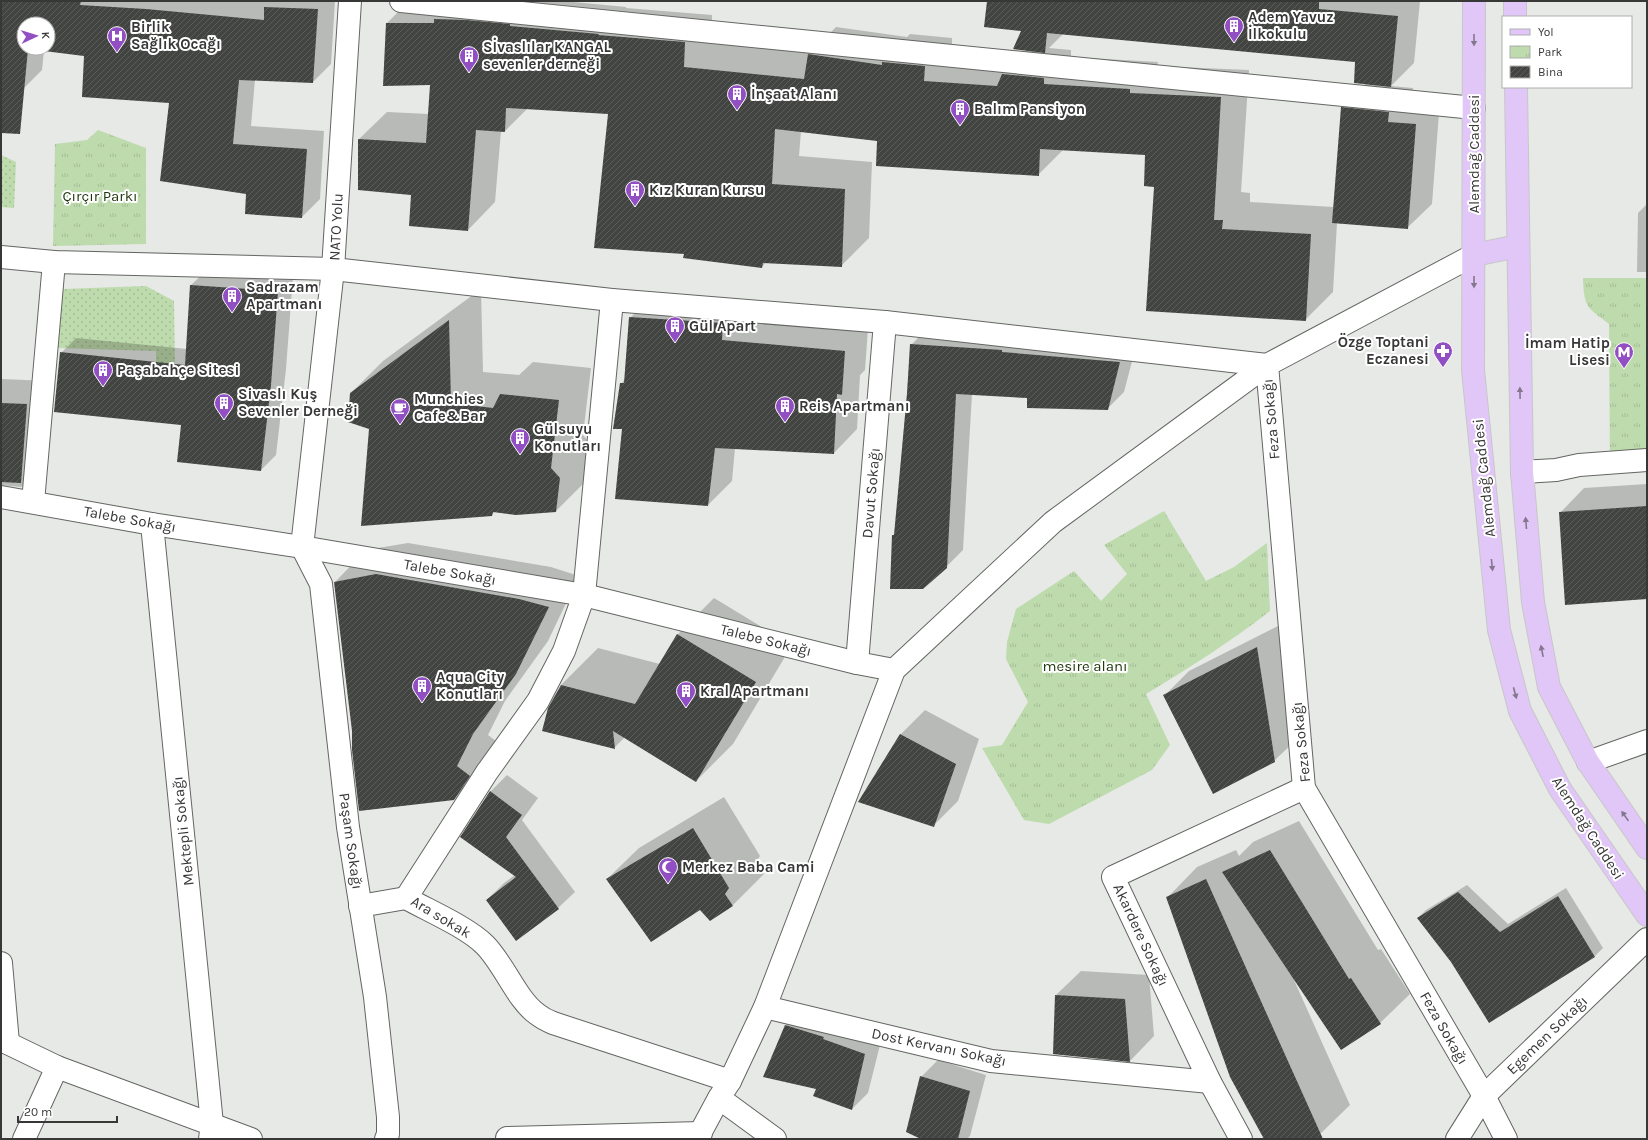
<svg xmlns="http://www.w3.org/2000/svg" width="1648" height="1140" font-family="Karla,sans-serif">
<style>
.grass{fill:url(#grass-dots)}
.park{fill:url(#park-tufts)}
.shadow{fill:#0003;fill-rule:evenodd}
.building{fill:url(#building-hatch);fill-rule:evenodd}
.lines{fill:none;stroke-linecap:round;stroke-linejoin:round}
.street-casing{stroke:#646663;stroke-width:24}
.primary-casing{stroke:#c7c7c7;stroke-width:24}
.street{stroke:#fff;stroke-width:22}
.primary{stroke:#e1c6f8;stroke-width:22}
.oneway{fill:#83778d}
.labels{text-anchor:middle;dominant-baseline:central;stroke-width:4;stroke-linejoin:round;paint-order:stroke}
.poi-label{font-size:15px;font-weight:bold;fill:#363736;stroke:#fff;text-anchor:start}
.street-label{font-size:15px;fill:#363736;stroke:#fff}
.park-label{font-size:15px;fill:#1d350a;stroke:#fff}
</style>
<defs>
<pattern id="grass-dots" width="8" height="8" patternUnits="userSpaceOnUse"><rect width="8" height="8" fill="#bedbad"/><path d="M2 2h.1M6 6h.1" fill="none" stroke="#a4bd95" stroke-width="1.8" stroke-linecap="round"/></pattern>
<pattern id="park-tufts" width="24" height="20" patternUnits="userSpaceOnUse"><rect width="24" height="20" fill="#bedbad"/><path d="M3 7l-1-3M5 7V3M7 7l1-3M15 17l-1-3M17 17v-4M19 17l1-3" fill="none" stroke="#a4bd95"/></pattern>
<pattern id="building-hatch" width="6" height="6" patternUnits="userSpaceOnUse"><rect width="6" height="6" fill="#424441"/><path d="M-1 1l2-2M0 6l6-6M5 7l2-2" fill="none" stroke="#5c5d5b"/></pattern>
</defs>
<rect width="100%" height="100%" fill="#e6e9e5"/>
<g class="grass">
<path d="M1,155l15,7 -2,46 -13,-1z"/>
<path d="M146,286l28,15 1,72 -19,-1v-21l-99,-3 6,-59z"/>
</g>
<g class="park">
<path d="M98,130l48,18v96l-93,2 2,-102 32,-4z"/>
<path d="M1583,278h64v192l-37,2 -1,-148c-22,-17 -25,-16 -26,-46z"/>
<path d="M1164,511l42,70 28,-14 33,-24 3,68c-40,31 -81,57 -124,83l24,51 -18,25 -103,54 -25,-4 -42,-72 20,-3 26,-43 -22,-43 1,-17 9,-33 58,-38 27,30 26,-27 -23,-29z"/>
</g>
<g class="shadow">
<path d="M1,1h334l-4,63 -18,18 -58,-3 -4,47 73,5 -4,68 -18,18 -55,-24 -77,-91 -84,-47 -42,-5 -2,20 -18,18 -23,-2zM24,24h24v24h-24z"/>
<path d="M409,1h154l63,6v1l86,7v24l101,11 23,-23 71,10 3,-3 42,4v16l67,4 8,-8 -5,-20 -34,-29h432l-6,62 -23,23 22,2 -1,10 28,2 -8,104 -25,24 -70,-5 -4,69 -28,28 -150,-134 -9,-32 -82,-5 -26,26 -160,-35 -77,-9 -2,25 73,6 -3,76 -28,28 -75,-4 -4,5 -77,-14 -76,-140 -81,-5 -23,23h-4l-6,71 -27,28 -56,-36 -53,-55 28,-27 42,2 2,-30 -47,1 3,-62zM1063,34l293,27 10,23 -24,24 -8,99 -84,-5v-9l-9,-1 8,-122 -92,-4 1,-4 -87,-5v-7l-22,-2z"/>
<path d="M1647,204v68h-10l1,-59z"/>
<path d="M207,270l86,6 -7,93 -10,86 -15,15 -200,-117 15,-15 111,11 4,-64z"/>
<path d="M481,289l2,83 36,3 14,-13 58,6 -8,67 9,11 -4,33 -32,32h-60l-5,4 -121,-87 -19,-35 32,-32z"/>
<path d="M654,294l92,6 -1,17 123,11 -3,42 -5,5 -3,54 -23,24 -99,-5 -3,33 -24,24 -85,-77 -2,-44 4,-5 5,-61z"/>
<path d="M928,328l208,18 -12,46 -17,17 -79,-12 -56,-3 -9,156 -17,17 -53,-32 2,-1 16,-189z"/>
<path d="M1,379l49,2 -5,82 -24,24 -20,-2z"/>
<path d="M1647,484v114l-87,-85 24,-25z"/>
<path d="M408,543l143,24 28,9 -31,65 -43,60 -17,34 12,9 -14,23 -32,32 -101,-68 -18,-149 31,-32z"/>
<path d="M714,598l78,47 -59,99 -37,37 -71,-44 -11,11 -53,-63 37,-37 62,16 18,-30z"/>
<path d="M1282,624l17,113 -25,24 -109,-66 24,-24z"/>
<path d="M925,710l54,29 -21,62 -25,25 -33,-91z"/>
<path d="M507,775l31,23 -16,22 53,72 -17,16 -71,-8 17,-17 11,-8 -25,-83z"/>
<path d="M724,797l36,59 -4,6 8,12 -31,31 -23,15 -9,-11 -94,-30 32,-31z"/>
<path d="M1299,821l79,129 3,-1 29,45 -30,29 -86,-43 56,125 -35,34h-50l-97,-242 29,-30 39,-17 3,6 14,-14z"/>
<path d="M1467,885l41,39 58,-36 37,60 -8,8 -143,5 -34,-43 8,-8z"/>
<path d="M1081,971l68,4 5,61 -24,25 -76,-7 2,-59z"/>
<path d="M803,1009l79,28 -14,56 -16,16 -35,-21 -52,-12 21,-51z"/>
<path d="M938,1060l48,15 -16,61 -3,3h-44l-2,-62z"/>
</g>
<g class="building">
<path d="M1,1h80l-1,4 66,4 118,11v-13l54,2 -5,74 -74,-3 -6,64 74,5 -5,69 -57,-4 1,-20 -86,-13 9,-78 -87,-6 2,-41 -56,-7 -8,85 -19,-1zM24,24h24v24h-24z"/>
<path d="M987,1h332v8l79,7 -7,71 -37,-4 1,-21 -308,-29 -2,20 -32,-4 8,-18 -37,-4z"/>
<path d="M434,19l32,1 44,4v2l89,8 -1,1 87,7 -1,25 120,12 4,-25 74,11v-3l43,4 -1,15 73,5 5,-12 42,4v6l86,5v4l91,4 -7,123h9l-1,9 89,5 -5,87 -160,-10 8,-124 -10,-1 1,-31 -105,-6 -1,27 -163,-10 1,-25 -102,-12 -3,55 73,5 -3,78 -79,-4 -1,5 -79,-10 1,-4 -90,-6 14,-134 -102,-6 -1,24 -29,-2 -8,101 -59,-5 2,-31 -53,-5v-51l68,4 4,-58 -47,1 3,-63h48z"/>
<path d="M1341,107l48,5 -1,10 28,2 -8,105 -76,-6z"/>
<path d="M190,285l88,6 -7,94 -10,86 -84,-9 4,-37 -127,-13 6,-60 125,13z"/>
<path d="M629,317l94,6 -1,17 123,11 -3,44 -5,-1 -3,60 -119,-6 -7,58 -93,-7 7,-70h-9l7,-46h4z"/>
<path d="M449,320l2,83 42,5 7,-14 59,6 -8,68 9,10 -4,34 -40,3 -23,-3 -1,4 -131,10 8,-97 -21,-7 2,-29z"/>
<path d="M910,344l92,6v2l118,10 -12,48 -81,-2v-10l-71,-4 -9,174 -24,21h-33l2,-54h2l13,-141z"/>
<path d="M1,403l26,1 -6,79 -20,-1z"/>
<path d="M1647,506v93l-82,6 -6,-93z"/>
<path d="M376,574l143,25 30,8 -33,67 -43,60 -16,32 13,10 -16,24 -95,11 -7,-61v-19l-18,-149z"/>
<path d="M677,634l79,48 -60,100 -83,-51 2,18 -73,-18 6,-23 13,-23 74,19z"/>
<path d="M1257,647l18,115 -62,32 -50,-99z"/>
<path d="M900,734l56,30 -22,63 -76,-25z"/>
<path d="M490,791l32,24 -16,22 53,72 -43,32 -30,-41 30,-23 -56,-40z"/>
<path d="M693,828l36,60 -4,6 8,12 -23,15 -10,-11 -49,32 -45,-63z"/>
<path d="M1270,850l79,129 2,-1 30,46 -40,26 -119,-178z"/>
<path d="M1206,879l117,260h-59l-34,-62 -64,-180z"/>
<path d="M1458,892l42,40 58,-36 37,61 -106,66 -38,-61 -34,-44z"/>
<path d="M1055,995l70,4 5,63 -77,-8z"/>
<path d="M785,1025l39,12 -1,2 42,15 -13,56 -39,-14 3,-7 -53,-12z"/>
<path d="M920,1076l50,15 -12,48h-37l-15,-7z"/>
</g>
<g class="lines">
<g class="street-casing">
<g id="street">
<path d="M350,1l-17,268 -31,278 19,37 27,243 27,170 13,120v17l-2,5"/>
<path d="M401,1l1073,107"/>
<path d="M1,257l53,5 279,7 279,31 273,22 382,43 37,423 180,308 22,43"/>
<path d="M612,300l-28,295 -20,56 -26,50 -51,71 -81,126c23,13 61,29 79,47 19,19 32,55 52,69 5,4 11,7 16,9l177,58"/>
<path d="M1522,472l34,-2 23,-5 68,-5"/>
<path d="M1,497l151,27 150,23 282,48 273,68 37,7"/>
<path d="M33,502l21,-240"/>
<path d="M152,524l60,600 -2,15"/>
<path d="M857,663l28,-341"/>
<path d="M1588,762l59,-21"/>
<path d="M360,906l46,-8"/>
<path d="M1,963l7,80"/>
<path d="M765,1007l226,54 219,21"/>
<path d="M1,1040l56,27 194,72"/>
<path d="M719,1098l56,41"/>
<path d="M507,1138l194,-5"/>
<path d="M24,1139l33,-72"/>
<path d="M697,1139l22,-41 11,-17 35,-74 129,-337 159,-148 214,-157 207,-110"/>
<path d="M1241,1139l-31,-57 -97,-205 191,-89"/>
<path d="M1457,1139l27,-43 163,-157"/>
</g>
</g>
<g class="primary-casing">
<g id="primary">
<path d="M1474,1l-1,369 26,260 21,81 40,78 87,126"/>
<path d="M1515,1v16"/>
<path d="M1516,87l6,385 11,130 16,85 39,75 59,86"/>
<path d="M1474,255l44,-9"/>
</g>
</g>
<use href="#street" class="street"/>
<use href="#primary" class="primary"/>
</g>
<defs><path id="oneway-solid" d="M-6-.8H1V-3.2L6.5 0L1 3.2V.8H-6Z"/></defs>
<g class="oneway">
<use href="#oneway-solid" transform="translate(1474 40) rotate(90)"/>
<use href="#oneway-solid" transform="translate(1474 282) rotate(90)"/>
<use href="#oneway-solid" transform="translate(1520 393) rotate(-91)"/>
<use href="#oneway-solid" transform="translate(1526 523) rotate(-95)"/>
<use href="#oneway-solid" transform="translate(1492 565) rotate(84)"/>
<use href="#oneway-solid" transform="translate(1542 651) rotate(-101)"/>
<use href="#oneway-solid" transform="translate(1515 693) rotate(75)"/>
<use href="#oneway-solid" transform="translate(1625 816) rotate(-125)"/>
</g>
<defs>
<g id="building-pin" transform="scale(1)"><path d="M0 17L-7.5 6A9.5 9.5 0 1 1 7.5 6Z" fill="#924fc3" stroke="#fff"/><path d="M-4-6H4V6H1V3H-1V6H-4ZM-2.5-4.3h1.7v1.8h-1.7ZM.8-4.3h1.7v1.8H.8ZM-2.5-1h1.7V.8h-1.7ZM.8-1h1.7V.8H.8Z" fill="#fff"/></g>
<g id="hospital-pin" transform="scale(1)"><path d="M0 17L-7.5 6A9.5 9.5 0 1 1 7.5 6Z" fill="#924fc3" stroke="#fff"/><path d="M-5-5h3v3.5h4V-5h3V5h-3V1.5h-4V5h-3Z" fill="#fff"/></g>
<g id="pharmacy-pin" transform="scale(1)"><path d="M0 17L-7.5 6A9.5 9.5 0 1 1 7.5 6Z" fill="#924fc3" stroke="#fff"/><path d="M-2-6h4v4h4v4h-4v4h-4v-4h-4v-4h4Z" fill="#fff"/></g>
<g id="metro-pin" transform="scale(1)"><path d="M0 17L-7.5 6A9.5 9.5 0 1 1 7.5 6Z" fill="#924fc3" stroke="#fff"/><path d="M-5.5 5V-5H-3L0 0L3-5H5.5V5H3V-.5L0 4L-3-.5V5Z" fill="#fff"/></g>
<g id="cafe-pin" transform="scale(1)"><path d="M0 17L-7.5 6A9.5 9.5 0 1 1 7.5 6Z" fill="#924fc3" stroke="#fff"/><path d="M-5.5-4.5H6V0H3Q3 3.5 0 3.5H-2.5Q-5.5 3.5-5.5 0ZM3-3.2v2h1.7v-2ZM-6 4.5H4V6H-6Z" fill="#fff"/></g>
<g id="mosque-pin" transform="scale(1)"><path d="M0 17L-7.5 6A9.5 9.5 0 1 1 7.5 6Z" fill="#924fc3" stroke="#fff"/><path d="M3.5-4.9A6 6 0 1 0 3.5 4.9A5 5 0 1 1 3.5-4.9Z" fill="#fff"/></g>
</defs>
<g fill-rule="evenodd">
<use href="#building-pin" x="1234" y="26"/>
<use href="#hospital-pin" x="117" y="36"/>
<use href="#building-pin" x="469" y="56"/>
<use href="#building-pin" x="737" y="94"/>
<use href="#building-pin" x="960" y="109"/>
<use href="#building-pin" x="635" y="190"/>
<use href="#building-pin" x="232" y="296"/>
<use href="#building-pin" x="675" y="326"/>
<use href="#pharmacy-pin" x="1443" y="351"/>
<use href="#metro-pin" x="1624" y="352"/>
<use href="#building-pin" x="103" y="370"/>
<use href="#building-pin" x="224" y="403"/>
<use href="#building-pin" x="785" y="406"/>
<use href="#cafe-pin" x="400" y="408"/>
<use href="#building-pin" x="520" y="438"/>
<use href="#building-pin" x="422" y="686"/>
<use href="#building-pin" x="686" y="691"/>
<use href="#mosque-pin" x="668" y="867"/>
</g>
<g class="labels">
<g class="poi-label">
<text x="1248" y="17">Adem Yavuz<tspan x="1248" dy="17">İlkokulu</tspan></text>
<text x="131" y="27">Birlik<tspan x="131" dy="17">Sağlık Ocağı</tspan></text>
<text x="483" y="47">Sİvaslılar KANGAL<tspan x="483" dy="17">sevenler derneği</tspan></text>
<text x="751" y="94">İnşaat Alanı</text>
<text x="974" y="109">Balım Pansiyon</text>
<text x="649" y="190">Kız Kuran Kursu</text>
<text x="246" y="287">Sadrazam<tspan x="246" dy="17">Apartmanı</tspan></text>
<text x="689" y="326">Gül Apart</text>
<text x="1429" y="342" text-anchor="end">Özge Toptani<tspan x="1429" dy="17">Eczanesi</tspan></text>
<text x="1610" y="343" text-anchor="end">İmam Hatip<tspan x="1610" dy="17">Lisesi</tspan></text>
<text x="117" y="370">Paşabahçe Sitesi</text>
<text x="238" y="394">Sivaslı Kuş<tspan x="238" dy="17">Sevenler Derneği</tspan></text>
<text x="414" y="399">Munchies<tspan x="414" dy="17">Cafe&amp;Bar</tspan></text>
<text x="799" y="406">Reis Apartmanı</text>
<text x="534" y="429">Gülsuyu<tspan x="534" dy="17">Konutları</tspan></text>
<text x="436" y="677">Aqua City<tspan x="436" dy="17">Konutları</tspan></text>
<text x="700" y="691">Kral Apartmanı</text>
<text x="682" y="867">Merkez Baba Cami</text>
</g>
<g class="street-label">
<text transform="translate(1474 154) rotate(-90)">Alemdağ Caddesi</text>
<text transform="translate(336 227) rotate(-87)">NATO Yolu</text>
<text transform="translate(1271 419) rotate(-95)">Feza Sokağı</text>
<text transform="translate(1484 478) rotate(-96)">Alemdağ Caddesi</text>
<text transform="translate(871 493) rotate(-85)">Davut Sokağı</text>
<text transform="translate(130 519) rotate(10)">Talebe Sokağı</text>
<text transform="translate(450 572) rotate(10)">Talebe Sokağı</text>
<text transform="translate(766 640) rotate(14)">Talebe Sokağı</text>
<text transform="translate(1301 742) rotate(-96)">Feza Sokağı</text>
<text transform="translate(1588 828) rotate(57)">Alemdağ Caddesi</text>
<text transform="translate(183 831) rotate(-96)">Mektepli Sokağı</text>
<text transform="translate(351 841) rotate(82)">Paşam Sokağı</text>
<text transform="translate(441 917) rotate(31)">Ara sokak</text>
<text transform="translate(1141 935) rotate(65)">Akardere Sokağı</text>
<text transform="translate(1444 1028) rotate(60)">Feza Sokağı</text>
<text transform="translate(1547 1035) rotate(-44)">Egemen Sokağı</text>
<text transform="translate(939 1047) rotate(12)">Dost Kervanı Sokağı</text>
</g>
<g class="park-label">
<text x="100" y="196">Çırçır Parkı</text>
<text x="1085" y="666">mesire alanı</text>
</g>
</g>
<rect width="1648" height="1140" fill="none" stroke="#363736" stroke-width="4"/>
<rect x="1502" y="16" width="130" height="72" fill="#ffffff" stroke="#afafaf"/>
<rect x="1510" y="29" width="20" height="6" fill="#e1c6f8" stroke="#afafaf"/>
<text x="1538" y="36" font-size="12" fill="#363736">Yol</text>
<rect x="1510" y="46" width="20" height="12" fill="url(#park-tufts)" stroke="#afafaf"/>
<text x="1538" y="56" font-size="12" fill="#363736">Park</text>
<rect x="1510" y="66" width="20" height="12" fill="url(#building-hatch)" stroke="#afafaf"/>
<text x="1538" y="76" font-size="12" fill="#363736">Bina</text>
<g transform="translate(36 36) rotate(86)"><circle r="19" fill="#ffffff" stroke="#afafaf"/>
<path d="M0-3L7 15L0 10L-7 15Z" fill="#924fc3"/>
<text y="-6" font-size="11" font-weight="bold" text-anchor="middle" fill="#363736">K</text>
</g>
<path d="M18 1116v6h99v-6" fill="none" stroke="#363736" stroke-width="2"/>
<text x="24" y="1116" font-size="12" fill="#363736" stroke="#ffffff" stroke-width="3" paint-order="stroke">20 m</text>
</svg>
